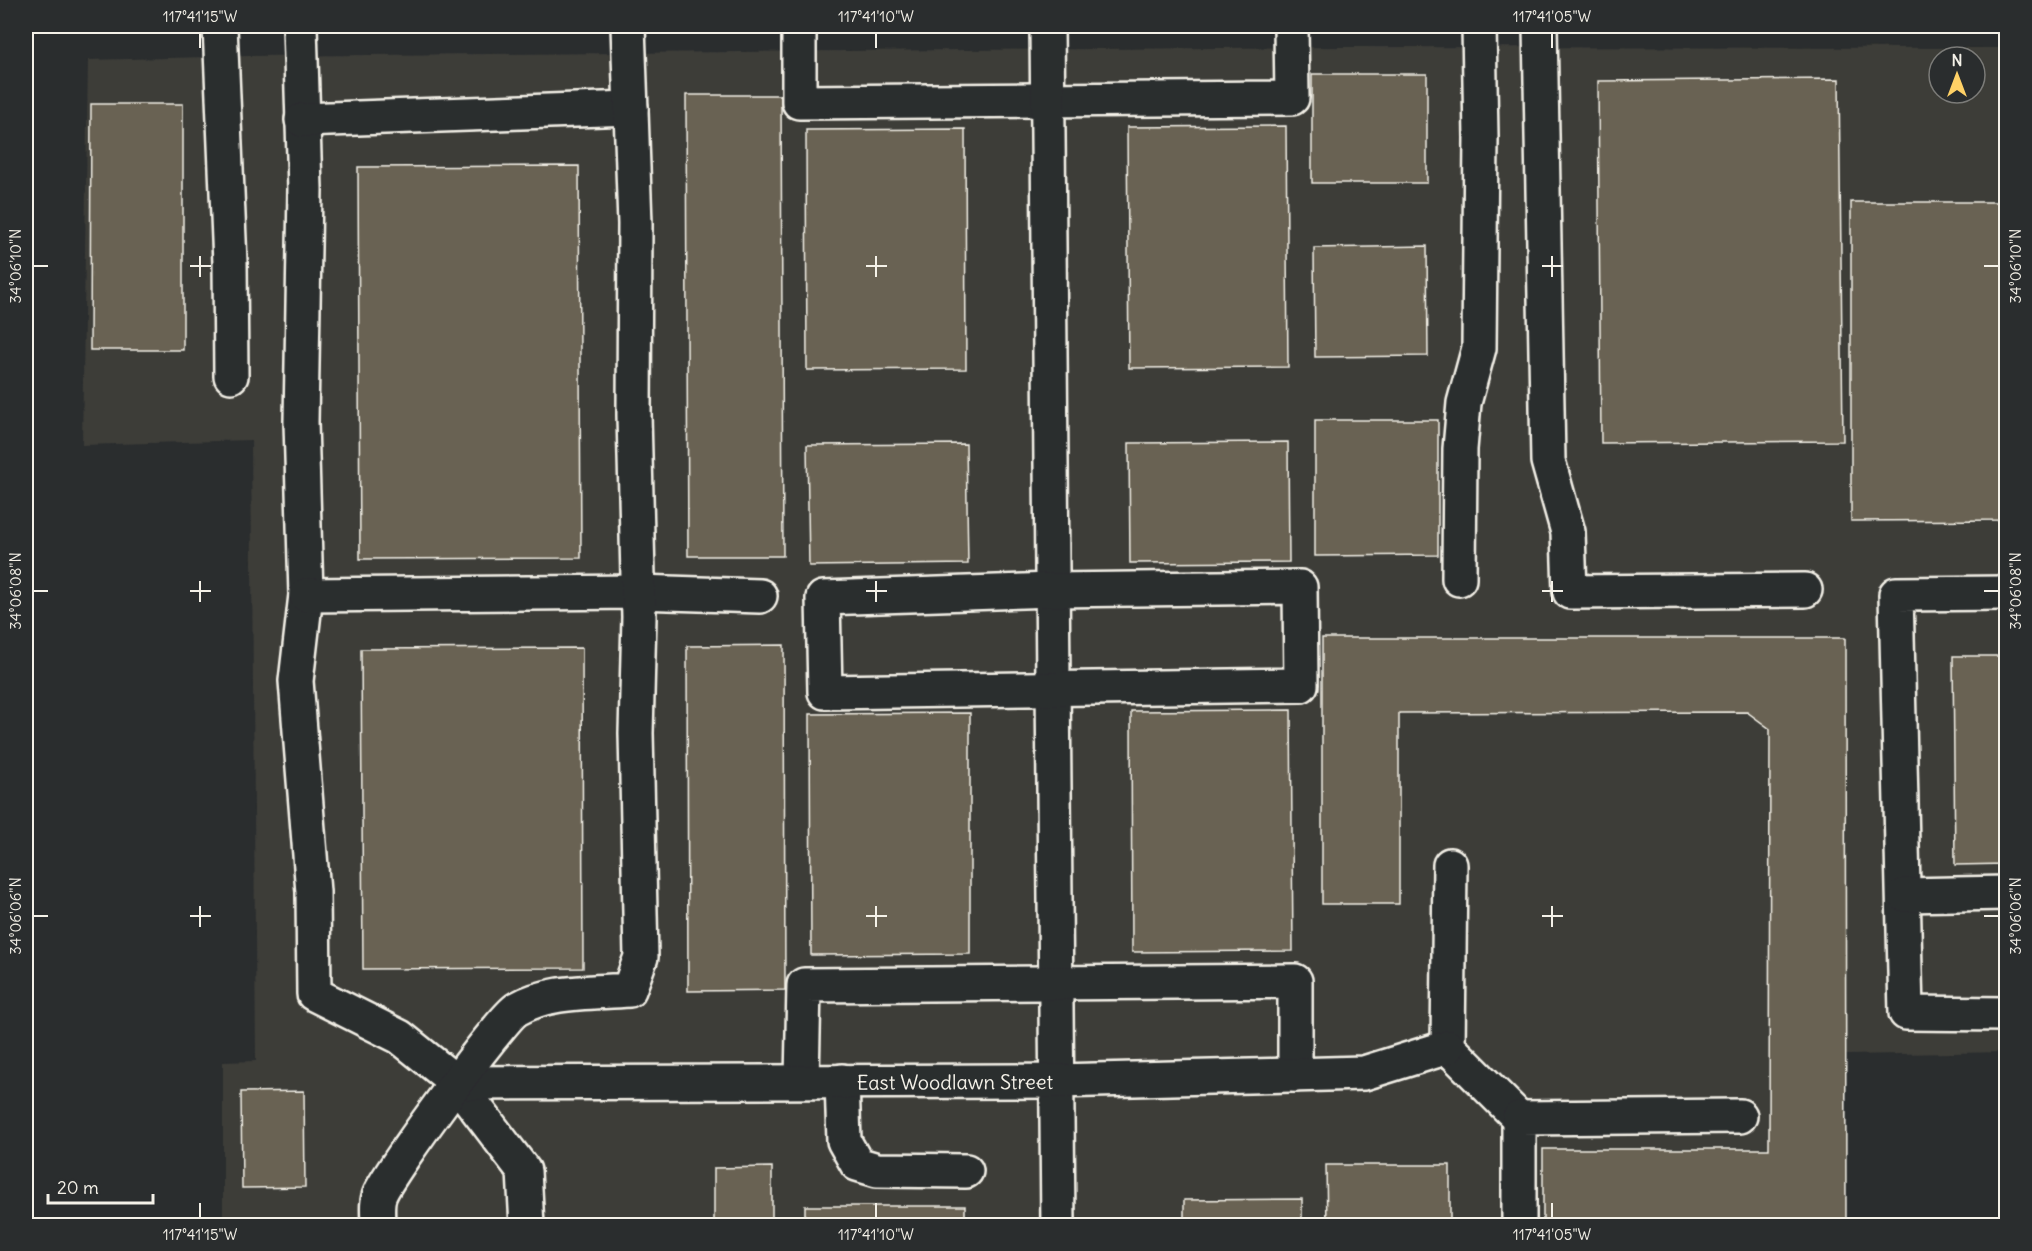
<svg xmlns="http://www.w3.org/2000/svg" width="2032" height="1251" font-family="Delius,sans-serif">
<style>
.built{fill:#3d3d39;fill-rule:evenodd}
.building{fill:#696252;stroke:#f4f1e8;stroke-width:1.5}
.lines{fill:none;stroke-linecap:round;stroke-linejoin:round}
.minor-casing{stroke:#f4f1e8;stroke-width:38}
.minor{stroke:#2a2d2e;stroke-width:33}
.ticks{fill:none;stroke:#f4f1e8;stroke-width:2}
.labels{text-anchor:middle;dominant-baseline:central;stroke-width:4.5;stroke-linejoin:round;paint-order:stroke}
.street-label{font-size:20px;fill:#f4f1e8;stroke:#2a2d2e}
.neatline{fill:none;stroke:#f4f1e8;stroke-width:2}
.ticks-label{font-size:15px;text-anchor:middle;fill:#f4f1e8}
</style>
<rect width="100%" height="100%" fill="#2a2d2e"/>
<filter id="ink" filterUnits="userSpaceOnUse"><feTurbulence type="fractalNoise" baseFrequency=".0167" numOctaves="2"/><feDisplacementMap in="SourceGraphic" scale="12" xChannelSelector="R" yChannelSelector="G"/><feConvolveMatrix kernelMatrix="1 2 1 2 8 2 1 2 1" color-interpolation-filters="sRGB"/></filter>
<g filter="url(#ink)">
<path class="built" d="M1342,47l664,1v1004l-160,3v170h-1623v-163l33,-1 -5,-621 -169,5 6,-385 160,-4zM1939,57h36v36h-36z"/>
<g class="building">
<rect x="1312" y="74" width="115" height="109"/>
<path d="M1839,79l4,362 -242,2 -3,-362z"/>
<path d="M686,95h95l2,461h-95z"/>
<path d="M91,104h92v246h-93z"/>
<path d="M1286,126l2,241 -159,1 -2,-241z"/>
<path d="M965,129l1,240 -159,1 -1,-240z"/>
<path d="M579,166l2,392 -221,1 -2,-392z"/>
<path d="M1851,202h155v318l-155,1z"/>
<path d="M1427,246l1,110 -113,1 -1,-109z"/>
<path d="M1315,420h123v135l-123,1z"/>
<path d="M1288,442l1,120 -159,1 -1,-120z"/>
<path d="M966,444l2,120 -159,2 -2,-121z"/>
<path d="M1322,638h523l1,588h-303v-77h226l1,-420 -23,-17 -348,1v191h-77z"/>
<path d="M784,645l1,345 -97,1 -1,-345z"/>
<path d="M582,648l1,320 -220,1 -2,-320z"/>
<path d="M1953,656h53v208l-51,1z"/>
<path d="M1291,710l2,241 -161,1 -1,-241z"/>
<path d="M970,713v241l-159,1 -1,-241z"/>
<path d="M304,1091l1,96 -63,1 -1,-96z"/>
<path d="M1326,1165h124v61h-123z"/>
<path d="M772,1167v59h-58v-58z"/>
<path d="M1302,1199v27h-118v-26z"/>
<rect x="805" y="1206" width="160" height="20"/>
</g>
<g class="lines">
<g class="minor-casing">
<g id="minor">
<path d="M220,26l10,237 1,113"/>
<path d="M300,26l5,163 -4,233 5,173 -10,86 17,211 1,102 86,43 57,46 67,88 3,55"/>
<path d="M799,26v76l493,-4 -1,-72"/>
<path d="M1047,26l11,1200"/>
<path d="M1540,26l8,435 20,71 2,60 235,-2"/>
<path d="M302,120l329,-12"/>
<path d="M1459,579l1,-130 4,-46 15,-55 2,-210 -2,-112"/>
<path d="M1300,587l1,98 -476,7 -2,-94 229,-8z"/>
<path d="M2006,593l-110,1 10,419 100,1"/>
<path d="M306,595l332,-3 122,4"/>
<path d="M1450,865l-2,182 71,71"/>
<path d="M1905,895l101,-2"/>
<path d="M802,1081l2,-96 491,-4v94"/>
<path d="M842,1081l2,60 13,23 20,6 89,1"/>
<path id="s1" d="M457,1083l600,-2 307,-8 84,-26"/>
<path d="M378,1226c0,-11 -2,-23 2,-32 9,-22 121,-176 137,-185 32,-19 76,-16 112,-19l12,-33 -5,-224 3,-116 -5,-202 1,-191 -7,-198"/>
<path d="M1519,1226v-108l221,-2"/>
</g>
</g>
<use href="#minor" class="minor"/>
</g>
</g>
<path class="ticks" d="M200,33v15M876,33v15M1552,33v15M200,256v21M876,256v21M1552,256v21M33,266h15M190,266h21M866,266h21M1542,266h21M1984,266h15M200,581v21M876,581v21M1552,581v21M33,591h15M190,591h21M866,591h21M1542,591h21M1984,591h15M200,906v21M876,906v21M1552,906v21M33,916h15M190,916h21M866,916h21M1542,916h21M1984,916h15M200,1203v15M876,1203v15M1552,1203v15"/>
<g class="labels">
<g class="street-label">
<text stroke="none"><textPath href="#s1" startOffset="498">East Woodlawn Street</textPath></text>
</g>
</g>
<rect width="2032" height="1251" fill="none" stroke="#2a2d2e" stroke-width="66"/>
<g transform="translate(1957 75)"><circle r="28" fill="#2a2d2e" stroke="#7b7b78" stroke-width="1.5"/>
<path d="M0-4.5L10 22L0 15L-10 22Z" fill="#ffd166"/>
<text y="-9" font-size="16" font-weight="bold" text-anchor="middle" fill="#f4f1e8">N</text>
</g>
<path d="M48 1194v9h105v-9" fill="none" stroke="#f4f1e8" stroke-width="3"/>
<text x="57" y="1194" font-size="18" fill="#f4f1e8" stroke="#2a2d2e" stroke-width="4.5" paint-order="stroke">20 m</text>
<rect x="33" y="33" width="1966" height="1185" class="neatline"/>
<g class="ticks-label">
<text x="200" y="22">117°41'15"W</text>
<text x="876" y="22">117°41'10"W</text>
<text x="1552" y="22">117°41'05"W</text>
<text transform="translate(16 266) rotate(-90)" y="5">34°06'10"N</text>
<text transform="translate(2016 266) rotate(-90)" y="5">34°06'10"N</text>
<text transform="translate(16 591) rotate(-90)" y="5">34°06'08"N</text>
<text transform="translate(2016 591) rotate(-90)" y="5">34°06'08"N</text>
<text transform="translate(16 916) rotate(-90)" y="5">34°06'06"N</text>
<text transform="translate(2016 916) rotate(-90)" y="5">34°06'06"N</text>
<text x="200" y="1240">117°41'15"W</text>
<text x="876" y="1240">117°41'10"W</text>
<text x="1552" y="1240">117°41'05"W</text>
</g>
</svg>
